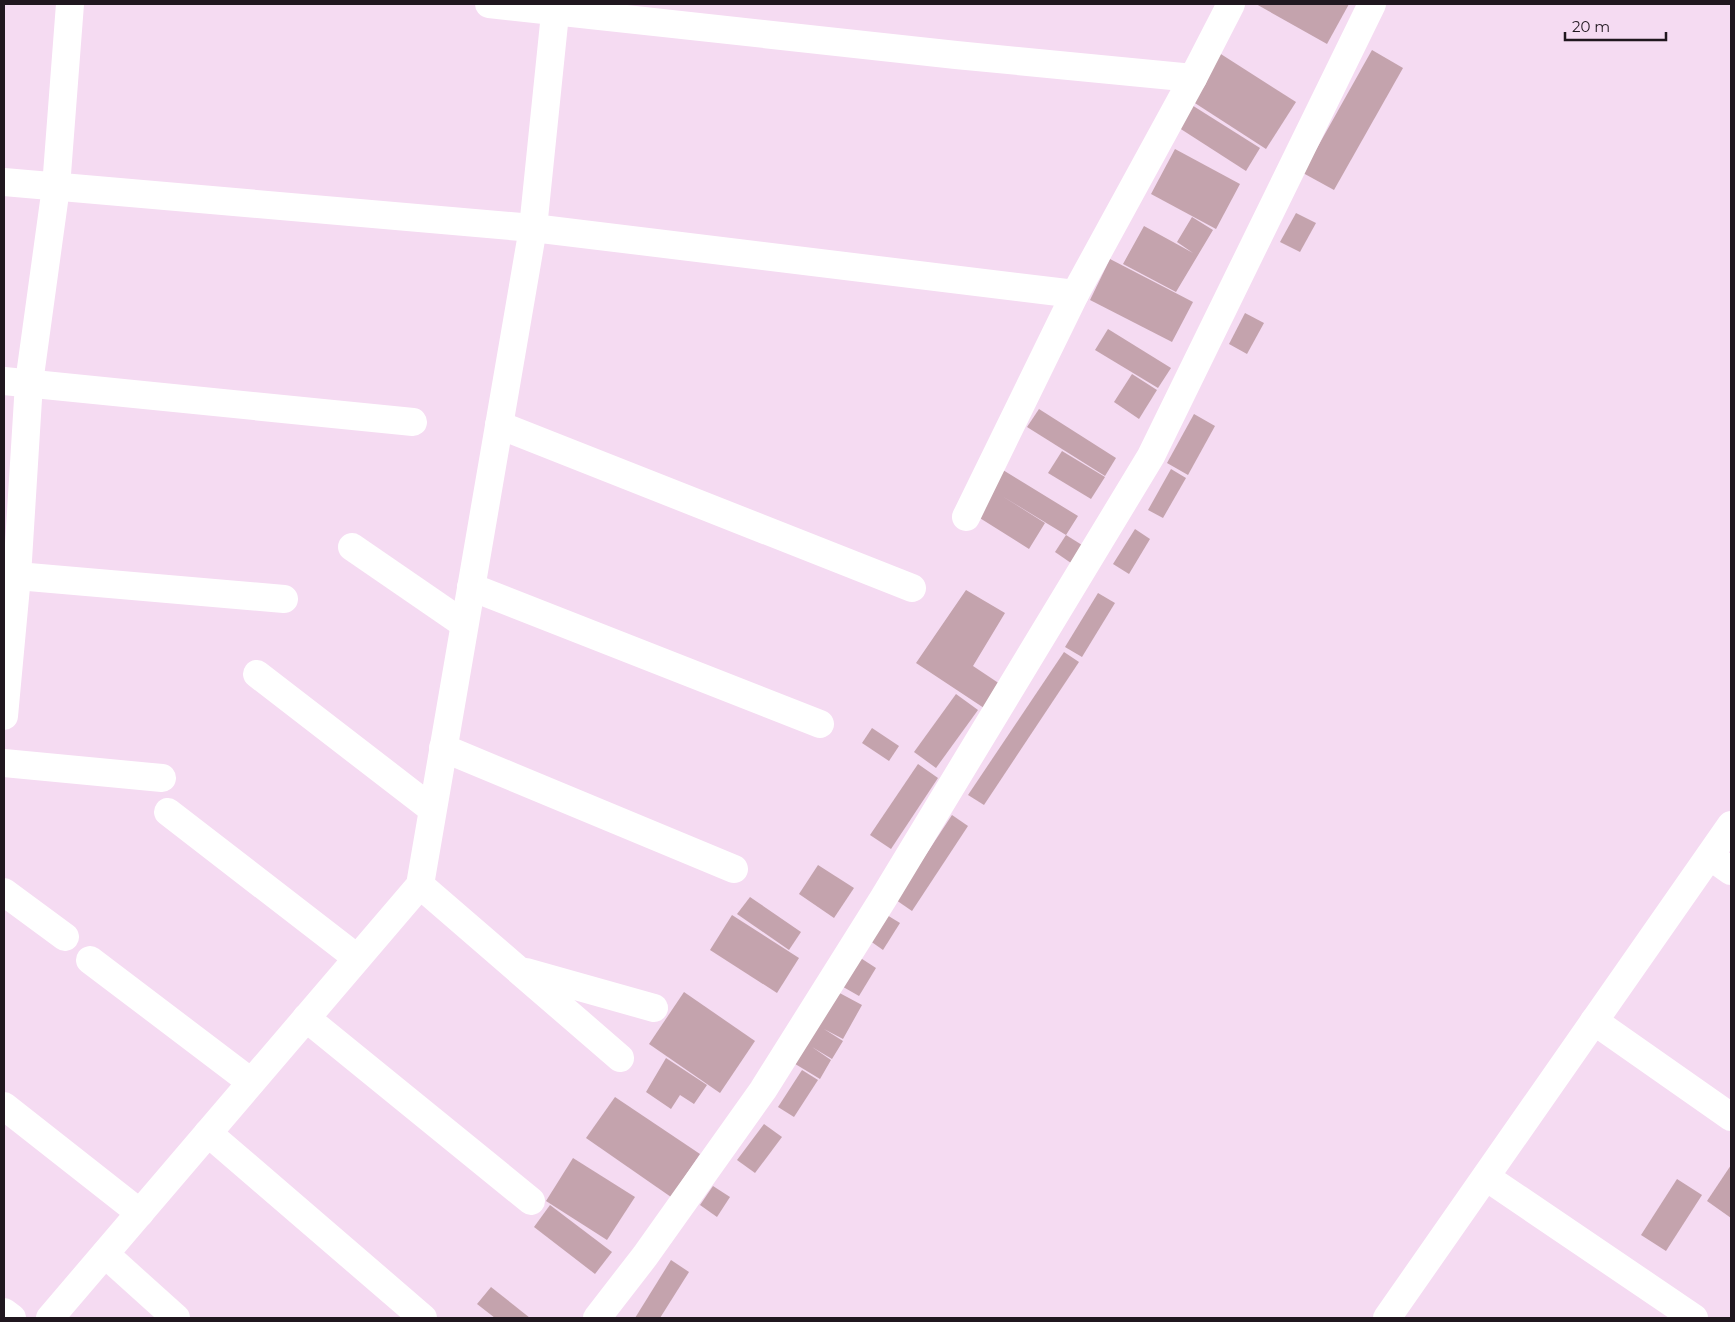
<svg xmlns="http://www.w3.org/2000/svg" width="1735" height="1322" font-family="Montserrat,sans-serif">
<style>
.building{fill:#c4a3ad}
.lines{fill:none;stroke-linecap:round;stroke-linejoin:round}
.street{stroke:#fff;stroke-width:28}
</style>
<rect width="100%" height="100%" fill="#f5dbf2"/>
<g class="building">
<path d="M1256,4h93l-22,40z"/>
<path d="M1213,49l83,53 -30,47 -82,-53z"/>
<path d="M1372,50l31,18 -69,122 -31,-17z"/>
<path d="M1187,102l73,46 -14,23 -73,-47z"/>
<path d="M1175,149l65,35 -24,45 -65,-35z"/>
<path d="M1296,213l20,10 -16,29 -20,-10z"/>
<path d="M1192,217l21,13 -37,62 -53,-28 21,-38 49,27 -16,-11z"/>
<path d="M1110,259l83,43 -21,40 -82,-42z"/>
<path d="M1245,313l19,10 -17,31 -18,-10z"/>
<path d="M1108,329l63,39 -13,20 -63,-38z"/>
<path d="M1132,374l25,16 -18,29 -25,-17z"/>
<path d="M1039,409l77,49 -11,18 -78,-49z"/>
<path d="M1194,414l21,12 -27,49 -21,-12z"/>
<path d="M1062,451l43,26 -14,22 -43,-26z"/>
<path d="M1171,469l15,9 -23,40 -15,-8z"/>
<path d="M1003,470l75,46 -12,19 -64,-39 43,27 -16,26 -54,-34z"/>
<path d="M1135,529l15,10 -21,35 -16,-10z"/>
<path d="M1066,535l16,10 -11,18 -16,-11z"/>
<path d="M966,590l39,23 -32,53 30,20 -16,24 -71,-47z"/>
<path d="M1098,593l17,10 -33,54 -17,-10z"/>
<path d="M1064,652l15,10 -95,143 -16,-10z"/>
<path d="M956,694l22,16 -42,58 -22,-16z"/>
<path d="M872,728l27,18 -10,15 -27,-18z"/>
<path d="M918,764l20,14 -47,71 -21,-14z"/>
<path d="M952,815l16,11 -56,85 -16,-11z"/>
<path d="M818,865l36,23 -20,30 -35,-24z"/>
<path d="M750,897l51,35 -12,18 -52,-36z"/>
<path d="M882,912l18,11 -17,27 -17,-12z"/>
<path d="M732,915l67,43 -22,35 -67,-43z"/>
<path d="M856,955l20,13 -17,28 -21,-12z"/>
<path d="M834,990l28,15 -19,34 -19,-10 19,12 -11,18 -20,-12 19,13 -11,19 -33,-20z"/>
<path d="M684,992l71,49 -35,52 -71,-49z"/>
<path d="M666,1058l41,27 -13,19 -14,-9 -9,14 -25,-17z"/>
<path d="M802,1070l16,10 -24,37 -16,-10z"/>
<path d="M615,1097l85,57 -29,43 -85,-59z"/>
<path d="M764,1124l18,13 -27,36 -18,-13z"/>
<path d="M573,1158l62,39 -28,43 -61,-39z"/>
<path d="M1731,1165v53l-24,-17z"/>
<path d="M1677,1179l25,16 -36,56 -25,-16z"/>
<path d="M713,1186l17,11 -13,20 -17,-12z"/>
<path d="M550,1205l62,47 -17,22 -61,-47z"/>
<path d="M671,1260l18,12 -29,46h-25z"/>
<path d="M491,1287l39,31h-35l-18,-14z"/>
</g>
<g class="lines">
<g class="street">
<path d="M489,4l467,51 237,23"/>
<path d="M4,182l529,46 542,66"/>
<path d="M4,381l409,41"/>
<path d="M499,425l413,163"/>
<path d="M966,517l109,-223 118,-216 38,-74"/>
<path d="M352,547l112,77"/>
<path d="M17,576l267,23"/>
<path d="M471,587l349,137"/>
<path d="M257,674l175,135"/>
<path d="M4,716l13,-140 12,-193 27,-196 14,-183"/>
<path d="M443,748l291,121"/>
<path d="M4,763l158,15"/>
<path d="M168,812l189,146"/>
<path d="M1710,856l21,15"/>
<path d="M420,885l200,173"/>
<path d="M4,892l61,45"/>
<path d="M90,960l161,122"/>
<path d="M526,972l128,36"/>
<path d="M306,1018l225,183"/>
<path d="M1594,1021l137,96"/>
<path d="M4,1106l136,107"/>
<path d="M208,1133l215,185"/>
<path d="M1486,1177l208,141"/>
<path d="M105,1254l71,64"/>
<path d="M4,1312l8,6"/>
<path d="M50,1318l370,-433 113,-657 23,-224"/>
<path d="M597,1318l48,-62 118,-166 120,-191 268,-443 221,-452"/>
<path d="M1387,1318l344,-493"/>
</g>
</g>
<rect width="1735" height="1322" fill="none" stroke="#20171f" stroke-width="10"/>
<path d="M1565 32v8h101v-8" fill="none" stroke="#20171f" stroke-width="2.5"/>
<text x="1572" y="32" font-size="15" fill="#20171f" stroke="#f5dbf2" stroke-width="4" paint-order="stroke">20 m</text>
</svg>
